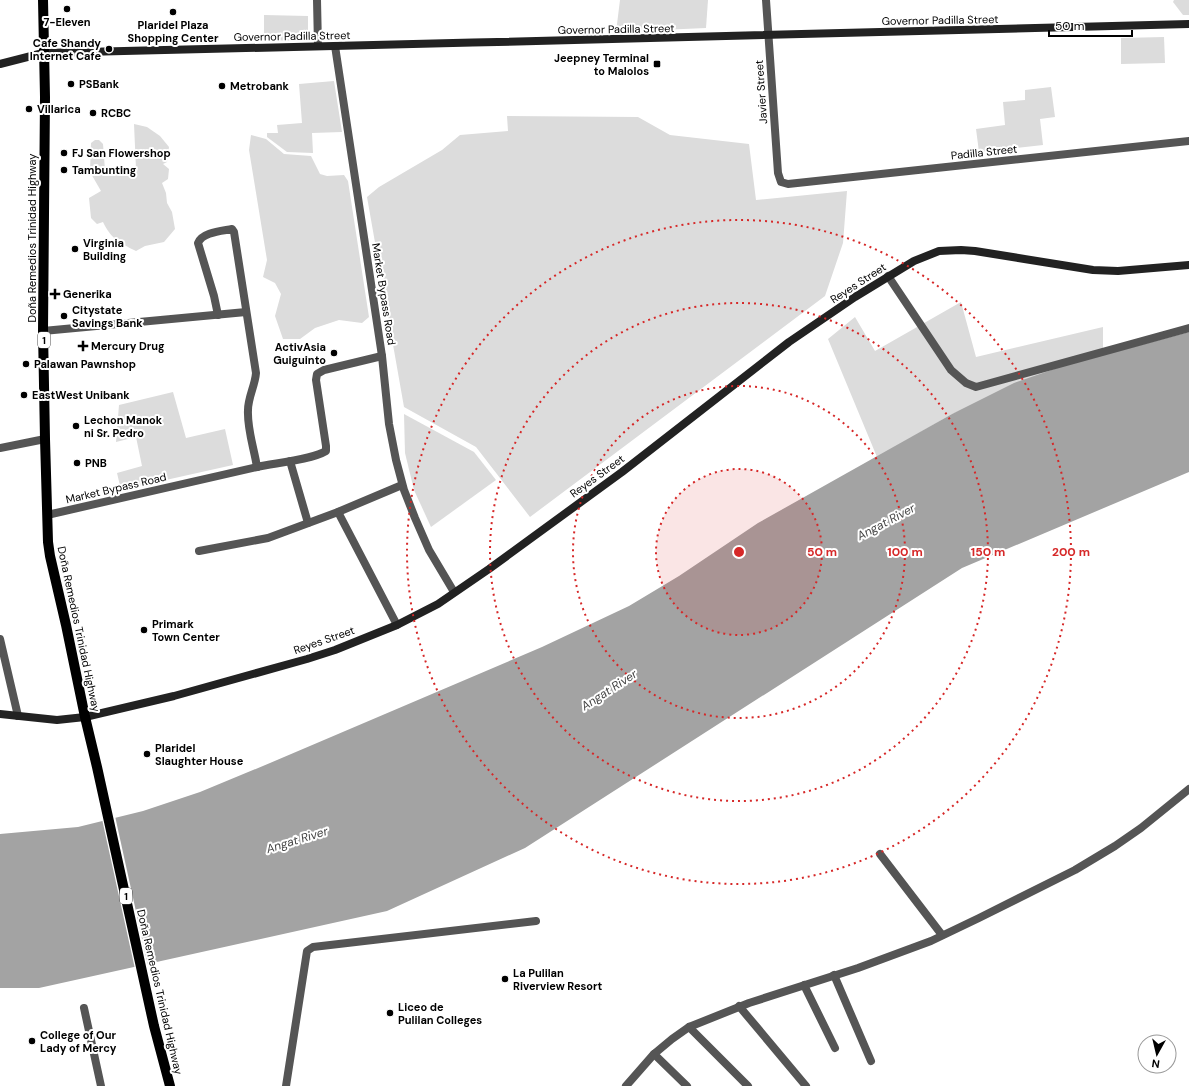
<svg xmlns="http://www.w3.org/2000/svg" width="1189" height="1086" font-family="'DM Sans',sans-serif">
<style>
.green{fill:#dcdcdc}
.water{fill:#a3a3a3}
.pier{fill:#fff}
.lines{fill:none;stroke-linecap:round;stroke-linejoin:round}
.street{stroke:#555;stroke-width:8}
.secondary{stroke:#222;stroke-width:8}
.primary{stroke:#000;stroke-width:10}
.ring{fill:none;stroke:#d62828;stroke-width:2;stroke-dasharray:2 4}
.poi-dot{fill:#000;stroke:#fff;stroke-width:1.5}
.labels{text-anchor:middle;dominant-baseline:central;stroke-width:4;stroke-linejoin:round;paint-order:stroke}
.shield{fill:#fff;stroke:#4c4c4c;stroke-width:1}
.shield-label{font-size:10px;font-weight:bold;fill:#000}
.street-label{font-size:11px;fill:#000;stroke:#fff}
.poi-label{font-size:11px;font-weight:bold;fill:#000;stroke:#fff;text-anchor:start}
.water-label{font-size:12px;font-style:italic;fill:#444;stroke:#fff}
.centre{fill:#d62828;stroke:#fff;stroke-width:2}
.ring-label{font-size:12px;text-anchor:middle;font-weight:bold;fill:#d62828;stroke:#fff;stroke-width:4;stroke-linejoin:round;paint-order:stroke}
</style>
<rect width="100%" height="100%" fill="#fff"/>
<g class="green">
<path d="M620,0h88l-2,28 -90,4z"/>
<path d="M1174,0h15v15h-6l-10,-13z"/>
<path d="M264,15l44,1v25l-44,-1z"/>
<path d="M1164,37l1,26 -44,1v-26z"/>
<path d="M334,81l8,51 -30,1 1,20 -26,-1 -20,-15v-4h11l-1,-8 25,-2 -3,-39z"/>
<path d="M1051,87l4,30 -15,2 3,26 -64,7 -3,-23 29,-4 -2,-23 22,-2v-10z"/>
<path d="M507,116l131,1 32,18 79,9 7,56 91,-9 -4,52 -18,53 -295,221 -54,-70 -72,-40 -37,-210 12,-10 63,-37 18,-15 48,-4z"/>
<path d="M134,124l13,3 13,9 9,11 -2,15 -4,2 6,5 -1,10 -6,4 4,10 1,10 5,9 3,17 -11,13 -19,4 -9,5c-16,-8 -25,-12 -33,-29l-6,2 -6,-6 -2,-20 12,-7 -11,-19 1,-29 4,-3h4l4,4 2,26 31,-1z"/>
<path d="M251,135l15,4 18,15 27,2 9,18 7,2 17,-1 4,6 21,136 -7,6 -23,-3 -24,8 -15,11h-17l-8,-23 6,-22 -6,-11 -12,-6 4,-17 -18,-110z"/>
<path d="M961,302l15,55 127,-30v28l-151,59 -75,43 -49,-118 27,-22 20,34z"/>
<path d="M173,392l13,46 39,-9 8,36 -112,25 -4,-17 25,-7 -6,-29 -20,5 3,-37z"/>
<path d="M404,414l70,38 22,28 -65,47 -17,-37 -9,-37z"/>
</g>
<path class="water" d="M1189,332v140l-227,96 -437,280 -138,63 -348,77h-39v-154l78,-7 65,-16 57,-19 70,-29 272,-116 87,-41 50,-30 79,-53 194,-109 62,-31 52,-18z"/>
<path class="pier" d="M115,816l33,150 -13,3 -33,-150z"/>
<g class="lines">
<g class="street">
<path d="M317,0l1,46"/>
<path d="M766,0l12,173 3,9 7,2 401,-43"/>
<path d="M335,46l47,310 7,68 7,36 8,30 11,28 14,32 25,42"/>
<path d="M888,276l63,94 15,13 10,4 213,-59"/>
<path d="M218,315l-4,-19 -16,-53c4,-11 24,-12 34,-14l2,3 22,141c-1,13 -8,24 -8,37 -1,19 6,38 9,57"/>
<path d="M43,331l203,-19"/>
<path d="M0,448l45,-9"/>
<path d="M290,461l18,62"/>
<path d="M338,512l59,113"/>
<path d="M47,515l210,-48c18,-4 54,-7 69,-16v-5l-10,-66 1,-6 7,-4 58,-14"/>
<path d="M199,551l69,-13 70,-26 64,-27"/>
<path d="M0,639l18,77"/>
<path d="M880,854l62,81"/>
<path d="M834,975l37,86"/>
<path d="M804,985l31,63"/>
<path d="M739,1006l67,80"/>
<path d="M84,1008l17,78"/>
<path d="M689,1027l59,59"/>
<path d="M654,1054l33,32"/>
<path d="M286,1086l21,-135 6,-4 223,-26"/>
<path d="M626,1086l28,-32 18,-15 17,-12 60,-24 109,-35 73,-27 48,-23 96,-48 40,-24 26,-18 48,-39"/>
</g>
<g class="secondary">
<path d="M0,64l43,-11c382,-10 764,-17 1146,-29"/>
<path d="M0,714l57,6 28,-3 89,-21 133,-37 28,-9 62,-25 41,-21 51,-35 133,-97 167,-130 66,-45 59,-36 25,-10 22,-1 14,1 118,19 25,1 71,-6"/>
</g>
<path class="primary" d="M43,0l2,97 -2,234 2,108 3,103 2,14 16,69 19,92 12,50 57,259 16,60"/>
</g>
<circle cx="739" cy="552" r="83" fill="#d62828" fill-opacity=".12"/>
<g class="ring">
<circle cx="739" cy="552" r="83"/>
<circle cx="739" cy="552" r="166"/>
<circle cx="739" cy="552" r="249"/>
<circle cx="739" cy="552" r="332"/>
</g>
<g class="poi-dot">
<circle cx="67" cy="9" r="4"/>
<circle cx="173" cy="12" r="4"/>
<circle cx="109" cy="49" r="4"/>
<rect x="653" y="60" width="8" height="8" rx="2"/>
<circle cx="71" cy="84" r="4"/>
<circle cx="222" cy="86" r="4"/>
<circle cx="29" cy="109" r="4"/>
<circle cx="93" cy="113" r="4"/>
<circle cx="64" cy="153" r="4"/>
<circle cx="64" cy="170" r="4"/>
<circle cx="75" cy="249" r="4"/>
<path d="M53 288h4v4h4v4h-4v4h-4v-4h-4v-4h4z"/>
<circle cx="64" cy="316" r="4"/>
<path d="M81 340h4v4h4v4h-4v4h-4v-4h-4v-4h4z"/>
<circle cx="334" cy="353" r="4"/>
<circle cx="26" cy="364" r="4"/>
<circle cx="24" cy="395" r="4"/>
<circle cx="76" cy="426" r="4"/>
<circle cx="77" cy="463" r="4"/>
<circle cx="144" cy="630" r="4"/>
<circle cx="147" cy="754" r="4"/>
<circle cx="505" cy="979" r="4"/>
<circle cx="390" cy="1013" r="4"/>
<circle cx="32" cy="1041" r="4"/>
</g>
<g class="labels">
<g class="shield">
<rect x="38" y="332" width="12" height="16" rx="3"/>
<rect x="120" y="888" width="12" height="16" rx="3"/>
</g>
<g class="shield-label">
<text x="44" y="340">1</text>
<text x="126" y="896">1</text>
</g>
<g class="street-label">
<text transform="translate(940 20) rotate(-1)">Governor Padilla Street</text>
<text transform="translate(616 29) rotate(-1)">Governor Padilla Street</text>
<text transform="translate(292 36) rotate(-1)">Governor Padilla Street</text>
<text transform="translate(761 92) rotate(-94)">Javier Street</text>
<text transform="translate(984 152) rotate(-6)">Padilla Street</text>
<text transform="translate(32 238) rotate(-90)">Doña Remedios Trinidad Highway</text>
<text transform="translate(858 283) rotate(-33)">Reyes Street</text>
<text transform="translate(384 294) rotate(81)">Market Bypass Road</text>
<text transform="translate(597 476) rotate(-36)">Reyes Street</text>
<text transform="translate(116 488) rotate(-13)">Market Bypass Road</text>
<text transform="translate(79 629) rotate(78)">Doña Remedios Trinidad Highway</text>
<text transform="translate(324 640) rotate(-19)">Reyes Street</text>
<text transform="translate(160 992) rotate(77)">Doña Remedios Trinidad Highway</text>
</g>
<g class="poi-label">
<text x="67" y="22" text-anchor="middle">7-Eleven</text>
<text x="173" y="25" text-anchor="middle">Plaridel Plaza<tspan x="173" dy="13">Shopping Center</tspan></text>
<text x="101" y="43" text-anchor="end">Cafe Shandy<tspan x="101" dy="13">Internet Cafe</tspan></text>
<text x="649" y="58" text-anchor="end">Jeepney Terminal<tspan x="649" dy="13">to Malolos</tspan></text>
<text x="79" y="84">PSBank</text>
<text x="230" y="86">Metrobank</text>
<text x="37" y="109">Villarica</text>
<text x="101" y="113">RCBC</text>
<text x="72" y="153">FJ San Flowershop</text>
<text x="72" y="170">Tambunting</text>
<text x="83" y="243">Virginia<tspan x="83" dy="13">Building</tspan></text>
<text x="63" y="294">Generika</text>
<text x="72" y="310">Citystate<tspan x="72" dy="13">Savings Bank</tspan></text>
<text x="91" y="346">Mercury Drug</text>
<text x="326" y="347" text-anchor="end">ActivAsia<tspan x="326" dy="13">Guiguinto</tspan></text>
<text x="34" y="364">Palawan Pawnshop</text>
<text x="32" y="395">EastWest Unibank</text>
<text x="84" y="420">Lechon Manok<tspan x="84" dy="13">ni Sr. Pedro</tspan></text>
<text x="85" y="463">PNB</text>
<text x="152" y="624">Primark<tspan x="152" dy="13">Town Center</tspan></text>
<text x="155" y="748">Plaridel<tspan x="155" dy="13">Slaughter House</tspan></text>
<text x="513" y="973">La Pulilan<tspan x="513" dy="13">Riverview Resort</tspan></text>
<text x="398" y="1007">Liceo de<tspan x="398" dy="13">Pulilan Colleges</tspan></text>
<text x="40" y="1035">College of Our<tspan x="40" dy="13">Lady of Mercy</tspan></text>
</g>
<g class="water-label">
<text transform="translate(886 522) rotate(-28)">Angat River</text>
<text transform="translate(609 690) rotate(-33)">Angat River</text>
<text transform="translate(297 840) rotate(-17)">Angat River</text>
</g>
</g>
<circle cx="739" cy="552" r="6" class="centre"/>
<g class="ring-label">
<text x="822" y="556">50 m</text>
<text x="905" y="556">100 m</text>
<text x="988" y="556">150 m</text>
<text x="1071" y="556">200 m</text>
</g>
<g transform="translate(1157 1054) rotate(188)"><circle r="19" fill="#ffffff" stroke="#999999"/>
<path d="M0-3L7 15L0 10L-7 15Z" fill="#000000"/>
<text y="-6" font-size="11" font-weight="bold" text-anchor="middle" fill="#000000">N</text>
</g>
<path d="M1049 30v6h83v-6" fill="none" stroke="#000000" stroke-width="2"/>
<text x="1055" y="30" font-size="12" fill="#000000" stroke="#ffffff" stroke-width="3" paint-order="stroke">50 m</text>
</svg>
